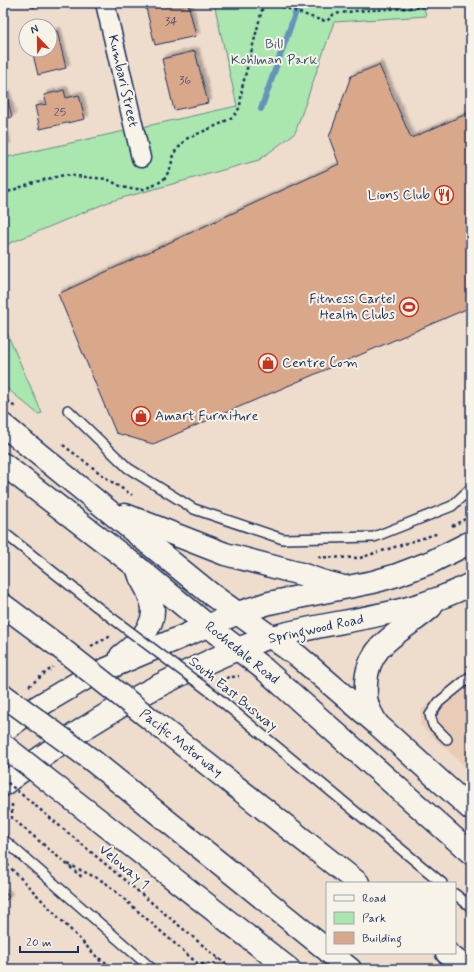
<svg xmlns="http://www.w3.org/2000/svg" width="474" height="972" font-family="Mynerve,sans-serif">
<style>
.built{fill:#e8ccb8}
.green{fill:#a9e7af;stroke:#628b86}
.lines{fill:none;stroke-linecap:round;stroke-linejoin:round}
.stream{stroke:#6594bb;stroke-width:6}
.building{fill:#d9a88b;stroke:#1b2f5e;filter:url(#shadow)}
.service-casing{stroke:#1b2f5e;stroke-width:12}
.minor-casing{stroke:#1b2f5e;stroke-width:21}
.secondary-casing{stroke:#1b2f5e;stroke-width:25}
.motorway-casing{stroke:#1b2f5e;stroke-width:25}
.path{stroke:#1b2f5e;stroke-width:2.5;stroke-dasharray:3 3;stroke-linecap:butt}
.service{stroke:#f7f3e8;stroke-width:9}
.minor{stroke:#f7f3e8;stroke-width:18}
.secondary{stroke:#f7f3e8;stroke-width:22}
.motorway{stroke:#f7f3e8;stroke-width:22}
.service-bridge-casing{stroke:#1b2f5e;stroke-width:12;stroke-linecap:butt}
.motorway-bridge-casing{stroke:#1b2f5e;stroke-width:25;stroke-linecap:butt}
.path-bridge{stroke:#1b2f5e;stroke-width:2.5;stroke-dasharray:3 3;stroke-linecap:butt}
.service-bridge{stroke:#f7f3e8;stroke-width:9}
.motorway-bridge{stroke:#f7f3e8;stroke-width:22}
.labels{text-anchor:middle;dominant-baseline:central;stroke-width:4;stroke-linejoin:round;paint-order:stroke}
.number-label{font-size:12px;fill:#4a4d69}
.park-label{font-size:14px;fill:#37546e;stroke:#f7f3e8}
.street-label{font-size:14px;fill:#1b2f5e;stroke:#f7f3e8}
.poi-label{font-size:14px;fill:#1b2f5e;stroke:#f7f3e8;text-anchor:end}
</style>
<defs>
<filter id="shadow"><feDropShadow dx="3.5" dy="-3.5" stdDeviation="1" flood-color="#0004"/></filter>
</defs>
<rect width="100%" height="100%" fill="#eedccc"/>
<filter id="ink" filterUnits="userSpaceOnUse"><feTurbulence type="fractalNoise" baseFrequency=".025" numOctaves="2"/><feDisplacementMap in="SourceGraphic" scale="8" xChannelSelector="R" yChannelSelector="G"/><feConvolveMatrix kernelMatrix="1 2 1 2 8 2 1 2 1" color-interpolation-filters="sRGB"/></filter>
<g filter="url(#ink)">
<path class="built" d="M471,666v106l-51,-47 2,-16z"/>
<g class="green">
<path d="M214,3h209l3,13 -92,6 -39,111 -36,27 -148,41 -108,45v-88l234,-52z"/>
<path d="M3,324l39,89 -4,1 -35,-29z"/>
</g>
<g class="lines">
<path class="stream" d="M261,109l38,-106"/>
</g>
<g class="building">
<path d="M25,3h13l-4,5z"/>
<path d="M162,3h26l8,33 -41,9 -9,-37z"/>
<path d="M57,31l9,37 -28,7 -6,-25h18v-17z"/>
<path d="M195,51l13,52 -34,7 -12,-51z"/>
<path d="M379,65l32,73 60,-26v195l-318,137 -37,-11 -58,-139 281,-130 -10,-27 22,-61z"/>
<path d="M64,90l2,8 13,-3 6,24 -45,10 -5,-23 12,-2 -3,-9z"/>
<path d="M6,93l6,24 -9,3v-26z"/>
<path d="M3,130l4,16 -4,1z"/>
<path d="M3,891l6,6 -6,6z"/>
</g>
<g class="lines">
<g class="service-casing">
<g id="service">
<path d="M68,410l60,58 66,41 89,30 91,-2 78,-31 19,-18"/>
<path d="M3,532l93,74"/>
<path d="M213,694l229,189"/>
<path d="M447,739l-14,-14 -3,-10 9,-13 32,-26"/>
<path d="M3,839l149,130"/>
<path d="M455,894l16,13"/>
</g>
</g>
<g class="minor-casing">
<path id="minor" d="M105,3l36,155"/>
</g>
<g class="secondary-casing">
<g id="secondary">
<path d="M3,425l209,170 87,62 78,67 94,85"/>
<path d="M3,464l134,103 70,58 57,44 207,184"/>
<path d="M125,515l100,39 76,20 20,7 19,5"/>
<path d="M121,656c13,-10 33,-27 32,-46 0,-6 -3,-12 -5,-18 -3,-8 -9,-14 -10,-23"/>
<path d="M376,722c-9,-15 -11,-21 -10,-38 1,-42 39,-53 65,-77"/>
<path d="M3,731l29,-21 54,-32 46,-20 106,-45 31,-10 104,-21 24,-7 34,-13 40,-20"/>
<path d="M3,785c15,-12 31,-23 47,-34 46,-32 95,-60 147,-84 24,-11 49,-23 75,-30 67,-18 137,-20 199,-53"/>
</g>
</g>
<g class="motorway-casing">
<g id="motorway">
<path d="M3,605l55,41"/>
<path d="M154,722l204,161"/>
<path d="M93,761l234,189"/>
<path d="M54,785l235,184"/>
<path d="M330,953l20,16"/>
<path d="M447,953l20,16"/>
</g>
</g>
<g class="path">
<path d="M260,3l3,3 12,-2 45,16 7,1 7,-7 21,-3 71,-4 1,-4"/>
<path d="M3,194l28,-11 33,-8 43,4 15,8 9,2h13l13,-5 8,-6 6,-11 2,-13 13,-15 34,-15 14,-8 6,-9 2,-19 21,-82"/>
<path d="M3,397l12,10"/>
<path d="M63,445l46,35 23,15"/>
<path d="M452,526l19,-10"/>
<path d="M382,551l57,-18"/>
<path d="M318,557l42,1 18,-6"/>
<path d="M91,646l20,-10"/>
<path d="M226,678l13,-2"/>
<path d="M29,686l24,-19"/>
<path d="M12,804v14l71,60"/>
<path d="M49,817l169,141 15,11"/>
<path d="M3,860l94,97 10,12"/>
<path d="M68,864l31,15 8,5 91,80h16l4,-6"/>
<path d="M99,958l16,11"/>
</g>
<use href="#service" class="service"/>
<use href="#minor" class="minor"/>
<use href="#secondary" class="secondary"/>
<use href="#motorway" class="motorway"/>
<g class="service-bridge-casing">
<path id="service-bridge" d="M96,606l117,88"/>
</g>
<g class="motorway-bridge-casing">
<g id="motorway-bridge">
<path d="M58,646l96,76"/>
<path d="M3,695l90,66"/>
<path d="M3,745l51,40"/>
</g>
</g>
<path class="path-bridge" d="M3,779l46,38"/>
<use href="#service-bridge" class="service-bridge"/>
<use href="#motorway-bridge" class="motorway-bridge"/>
</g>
</g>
<defs>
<g id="restaurant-ring" transform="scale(1)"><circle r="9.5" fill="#f7f3e8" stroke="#c8321e" stroke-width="1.5"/><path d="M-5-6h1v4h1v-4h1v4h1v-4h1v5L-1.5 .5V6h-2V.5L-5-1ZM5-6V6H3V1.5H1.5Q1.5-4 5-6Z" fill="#c8321e"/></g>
<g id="stadium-ring" transform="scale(1)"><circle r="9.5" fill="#f7f3e8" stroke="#c8321e" stroke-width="1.5"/><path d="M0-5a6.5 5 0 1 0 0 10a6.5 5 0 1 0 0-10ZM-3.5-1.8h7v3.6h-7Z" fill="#c8321e"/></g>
<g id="shop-ring" transform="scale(1)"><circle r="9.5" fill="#f7f3e8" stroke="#c8321e" stroke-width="1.5"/><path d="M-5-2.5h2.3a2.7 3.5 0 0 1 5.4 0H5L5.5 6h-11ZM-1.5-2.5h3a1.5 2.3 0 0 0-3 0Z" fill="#c8321e"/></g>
</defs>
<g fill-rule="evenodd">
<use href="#restaurant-ring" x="444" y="195"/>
<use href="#stadium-ring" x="409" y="307"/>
<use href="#shop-ring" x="268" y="363"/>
<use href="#shop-ring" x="141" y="416"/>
</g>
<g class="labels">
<g class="number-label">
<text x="171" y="22">34</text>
<text x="185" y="81">36</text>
<text x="60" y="113">25</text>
</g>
<g class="park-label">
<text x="274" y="44">Bill<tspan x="274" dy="16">Kohlman Park</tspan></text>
</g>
<g class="street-label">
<text transform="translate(123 81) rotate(77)">Kumbari Street</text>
<text transform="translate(316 629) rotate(-12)">Springwood Road</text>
<text transform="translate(242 653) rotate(39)">Rochedale Road</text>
<text transform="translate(233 694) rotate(39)">South East Busway</text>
<text transform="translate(181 743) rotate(38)">Pacific Motorway</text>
<text transform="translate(124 867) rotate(40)">Veloway 1</text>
</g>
<g class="poi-label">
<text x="430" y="195">Lions Club</text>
<text x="395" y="299">Fitness Cartel<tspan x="395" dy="16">Health Clubs</tspan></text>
<text x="282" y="363" text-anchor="start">Centre Com</text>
<text x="155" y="416" text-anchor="start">Amart Furniture</text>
</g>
</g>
<rect width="474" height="972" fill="none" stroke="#f7f3e8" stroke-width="16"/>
<rect x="8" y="8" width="458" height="956" fill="none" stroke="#1b2f5e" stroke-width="1.5" filter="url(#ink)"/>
<rect x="326" y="882" width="130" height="72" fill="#f7f3e8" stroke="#9fa5b1"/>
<rect x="334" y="895" width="20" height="6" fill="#f7f3e8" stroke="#9fa5b1"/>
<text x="362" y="902" font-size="12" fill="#1b2f5e">Road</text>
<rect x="334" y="912" width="20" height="12" fill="#a9e7af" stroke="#9fa5b1"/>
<text x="362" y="922" font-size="12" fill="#1b2f5e">Park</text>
<rect x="334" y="932" width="20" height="12" fill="#d9a88b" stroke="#9fa5b1"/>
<text x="362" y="942" font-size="12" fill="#1b2f5e">Building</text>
<g transform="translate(38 38) rotate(338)"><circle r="19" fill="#f7f3e8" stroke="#9fa5b1"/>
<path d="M0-3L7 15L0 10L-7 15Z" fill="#c8321e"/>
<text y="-6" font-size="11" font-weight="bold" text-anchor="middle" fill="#1b2f5e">N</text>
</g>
<path d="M20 946v6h58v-6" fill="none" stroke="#1b2f5e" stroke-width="2"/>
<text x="26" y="946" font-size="12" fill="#1b2f5e" stroke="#f7f3e8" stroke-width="3" paint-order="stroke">20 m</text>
</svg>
